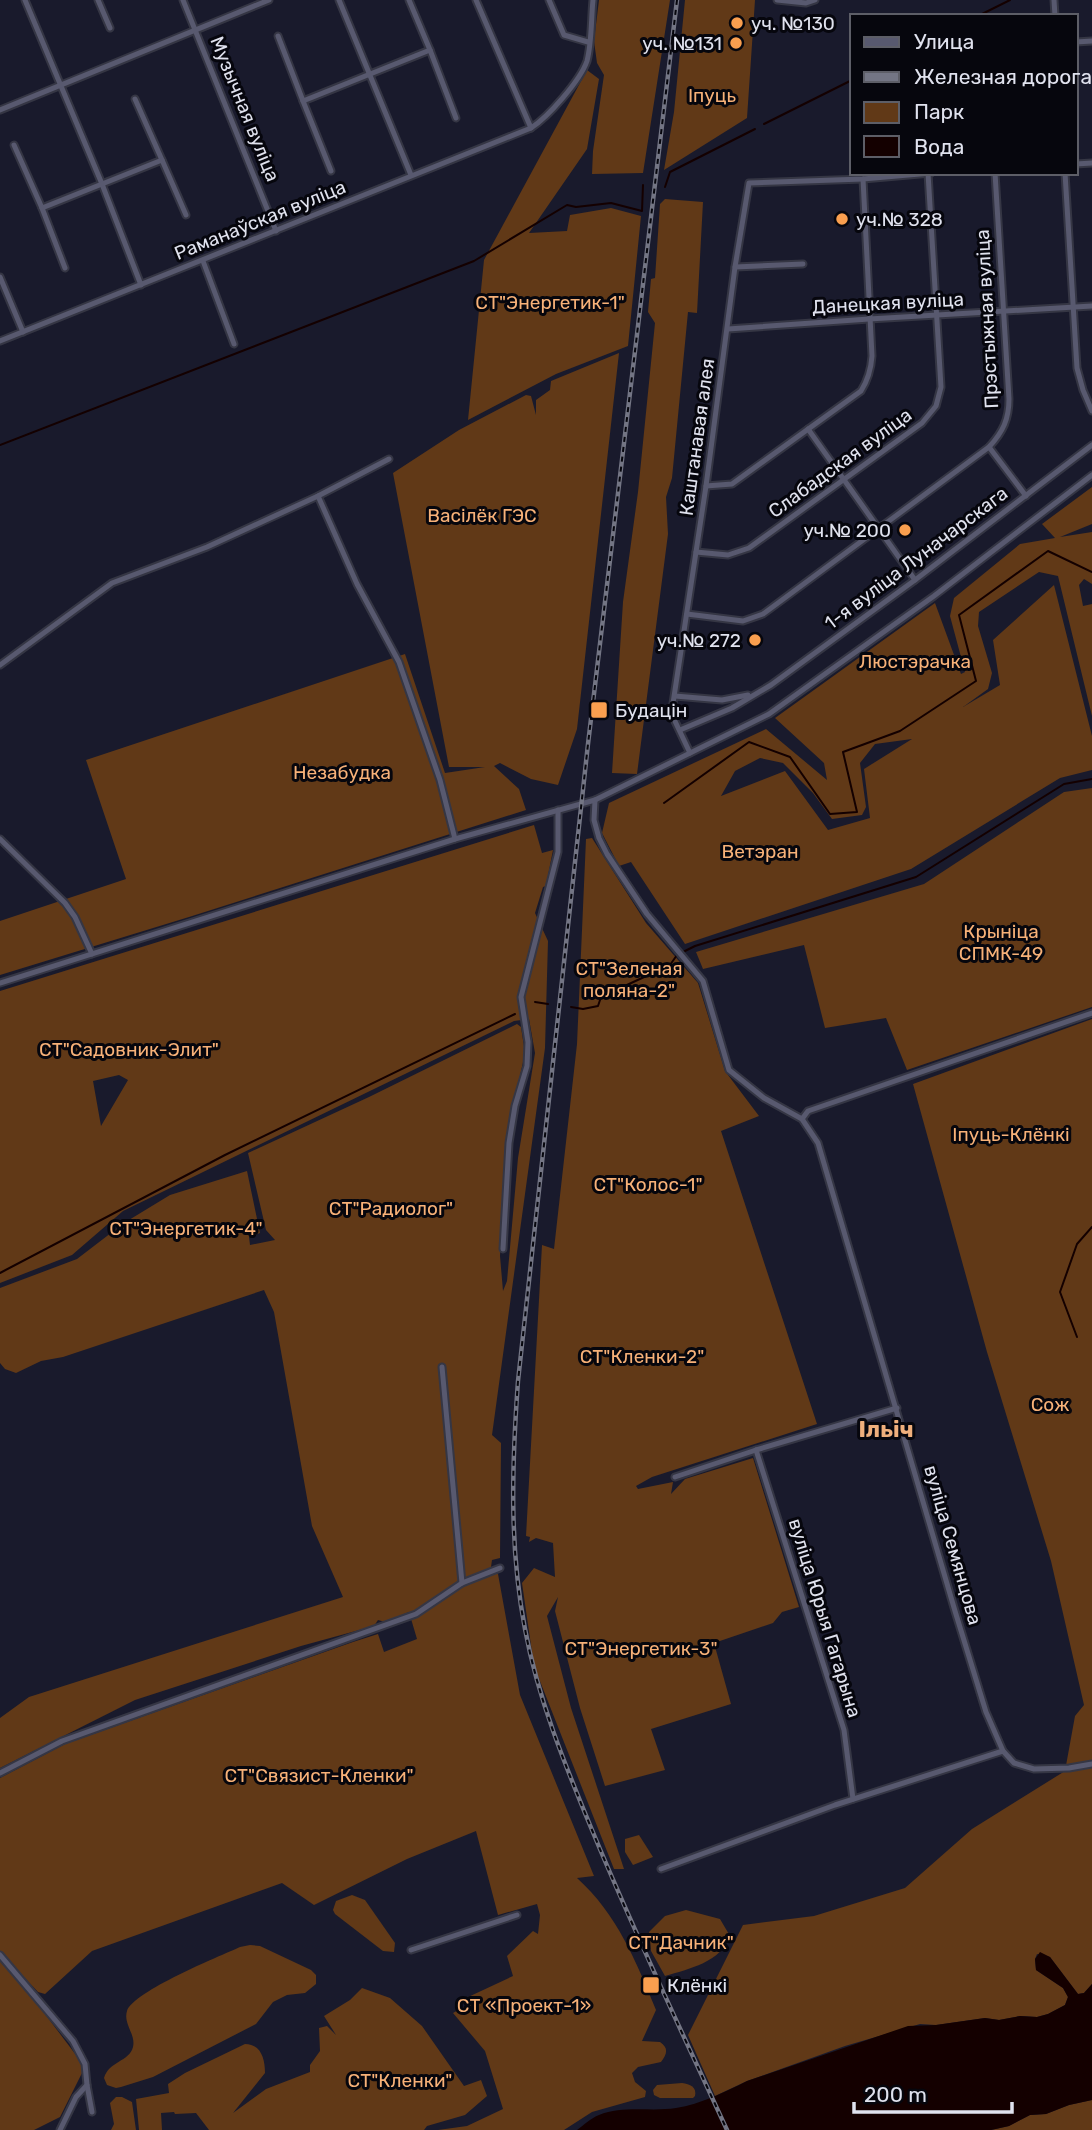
<svg xmlns="http://www.w3.org/2000/svg" width="1092" height="2130" font-family="Rubik,sans-serif">
<style>
.green{fill:#613917;fill-rule:evenodd}
.water{fill:#140000}
.lines{fill:none;stroke-linecap:round;stroke-linejoin:round}
.stream{stroke:#140000;stroke-width:2}
.minor-casing{stroke:#353644;stroke-width:9}
.minor{stroke:#58596f;stroke-width:5}
.rail-casing{stroke:#737584;stroke-width:4.5}
.rail{stroke:#06060d;stroke-width:2;stroke-dasharray:5;stroke-linecap:butt}
.poi-dot{fill:#fa9f4f;stroke:#06060d;stroke-width:2.5}
.labels{text-anchor:middle;dominant-baseline:central;stroke-width:6;stroke-linejoin:round;paint-order:stroke}
.poi-label{font-size:19px;fill:#e0e2ee;stroke:#06060d;text-anchor:start}
.park-label{font-size:19px;fill:#f7b178;stroke:#06060d}
.street-label{font-size:19px;fill:#e0e2ee;stroke:#06060d}
.quarter-label{font-size:23px;font-weight:bold;fill:#efaf7c;stroke:#06060d}
</style>
<rect width="100%" height="100%" fill="#191a2c"/>
<g class="green">
<path d="M599,0h71l-27,173 -51,1 1,-23 11,-76 -7,-12 -3,-22z"/>
<path d="M685,0h70l-8,118 -83,52 10,-58z"/>
<path d="M587,70l12,9 -12,70 -58,84 38,-2 3,-16 41,-7 30,8 -13,130 -72,28 -88,46 16,-160z"/>
<path d="M665,199l38,3 -6,111 -9,-1 -16,166 -6,19 2,37 -31,240 -25,-1 11,-171 15,-110 17,-169 -7,-11 3,-33 4,-1 5,-74z"/>
<path d="M619,353l-42,376 -19,56 -27,-6 -31,-16 -6,3 25,23 7,21 -337,107 -189,58v-54l126,-42 -40,-119 319,-106 40,119 40,-6h-36l-56,-294 66,-43 67,-35 5,1 5,19v-15l14,-10 1,-9z"/>
<path d="M1092,487v37l-32,13 32,-5v52l-8,-5 -5,6 4,21 9,-2v112l-34,-140 -19,-4 -60,40 -1,14 14,47 -4,16 -25,18 37,-22 -7,-45 61,-55 38,151v34l-32,8 -149,91 -226,75 -54,-82 -12,4 -17,-33 7,-30 157,-74 61,51 -3,-17 -49,-45 160,-115 26,71 4,-2 -15,-56 4,-18 66,-54 35,-6 -13,-14zM912,739l-48,30 6,49 -42,12 -43,-59 -64,25 14,-25 25,-13 23,5 30,30 19,26 30,-4 4,-8 -6,-44 15,-19z"/>
<path d="M1092,788v219l-185,63 -21,-52 -61,10 -21,-83 -101,24 -7,-17 228,-68 140,-92z"/>
<path d="M534,825l8,28 11,-3 -7,36 -3,1 -8,26 13,28 -3,107 -53,387 9,8 -1,115 -8,2 -2,14h8l22,121 74,181 -17,2c40,36 59,83 79,132l-14,31 18,1c9,6 7,12 1,20l-23,5 -6,6 3,9 11,9 -1,6 -53,15 -28,18h-126l29,-4 36,-17 -18,-58 -32,-38 16,-9 -3,-6 47,-22 -6,-20 26,-25 5,3 2,-19 -3,-11 -39,11 -22,-84 -69,28 -93,46 -32,-22 -190,68 -47,43 -7,-2 -38,-40v-174l65,-34 288,-102 25,-8 6,18 33,-13 -8,-27 -24,10 -7,-2 -4,6 -73,20 -166,54 -135,68v-50l29,-21 314,-100 -31,-71 -38,-214 -10,-22 -201,67 -22,4 -25,12 -11,-4 -5,-6v-75l77,-29 47,-36 46,-28 77,-24 13,62 -11,4 1,8 25,-5 -9,-10 -18,-77 121,-56 148,-73 4,3 4,26 -19,87 -6,116 3,35 4,-10 11,-123 17,-105 -6,-34 -15,2 -391,190 -51,44 -72,28v-292zM119,1075l9,5 -27,46 -8,-45z"/>
<path d="M592,838l54,85 52,60 27,88 34,45 -38,15 96,293 -165,53 -16,9 2,3 35,-7 -2,12 14,-15 68,-21 46,149 -17,5 -9,11 -59,20 17,61 -80,25 14,41 -60,16 -25,-78 -25,-97 3,-14 -11,19 24,92 53,161h-10l-80,-203 -12,-83 12,-15 21,9 -2,-34 -17,-5 -7,4 1,-5 -4,-1 16,-291 12,4 23,-205 9,-205z"/>
<path d="M1092,1019v965l-8,9 -6,1 -28,-37 -13,-3 -2,5 1,11 27,18 5,9 -3,8 -17,9 -11,3 -17,-1 -21,4 -14,-2 -49,7 -16,-1 -75,22 -98,35 -32,15 -27,-61 55,-110 71,-9 91,-28 67,-59 93,-58 10,-55 9,-11 -33,-144 -64,-209 -74,-268z"/>
<path d="M639,1835l14,22 -20,8 -8,-13v-13z"/>
<path d="M352,1895l13,5 30,43 -1,9 -11,-1 -48,-37 -2,-4 3,-9z"/>
<path d="M686,1910l34,9 10,17c-9,26 -41,33 -65,40l-14,-25 -2,-19 16,-16z"/>
<path d="M250,1945l10,1 51,24 5,5v9l-11,9 -18,2 -14,7 -17,22 -103,53 -32,10 -5,1 -9,-3 -3,-7c5,-17 25,-16 29,-31 3,-13 -10,-23 -6,-36 7,-20 91,-54 113,-64z"/>
<path d="M0,1961l39,45 43,57v10l-22,44 -26,13h-34z"/>
<path d="M362,1988l28,10 32,28 42,60 17,-6 6,16 -22,19 -38,11 -3,4h-215l-13,-17 -21,1 -1,-2 -13,1 1,17h-23l-3,-31 33,-6 -1,-9 17,-11 60,-29c16,0 20,15 20,29l-32,40 33,-24 44,-17v-7l10,-14 -1,-23 8,-2 9,9 -12,-19 26,-16z"/>
<path d="M682,2083c8,1 15,4 13,13l-2,2h-33l-6,-3 -1,-5 4,-5z"/>
<path d="M116,2097h6l10,5 4,28h-25l3,-6 -4,-21z"/>
<path d="M1092,2100v30h-101l18,-4 21,-11 16,-1 23,-9z"/>
</g>
<path class="water" d="M1040,1952l10,5 28,37 6,-1 8,-9v116l-23,5 -23,9 -16,1 -21,11 -18,4h-414c7,-5 14,-12 22,-15 24,-10 52,-3 77,-7 25,-4 49,-16 71,-27l161,-55 28,-1 49,-7 14,2 21,-4 17,1 11,-3 17,-9 3,-8 -5,-9 -27,-18 -1,-11z"/>
<g class="lines">
<g class="stream">
<path d="M978,16l32,-16"/>
<path d="M764,124l88,-44"/>
<path d="M665,187l5,-15 85,-43"/>
<path d="M0,445l474,-184 93,-56 9,2 35,-4 31,8 1,-26"/>
<path d="M664,803l85,-61 41,15 40,57 27,-2 -14,-60 57,-21 76,-50 -17,-66 89,-64 44,21"/>
<path d="M535,1002l13,2"/>
<path d="M571,1007l12,2 15,-3 3,-9 69,-32 7,-10 18,-9 221,-69 148,-93 28,-5"/>
<path d="M0,1273l225,-118 290,-141"/>
<path d="M1077,1337l-17,-45 17,-48 15,-17"/>
</g>
<g class="minor-casing">
<g id="minor">
<path d="M25,0l77,184 39,101"/>
<path d="M98,0l12,28"/>
<path d="M183,0l93,231"/>
<path d="M339,0l72,175"/>
<path d="M409,0l21,50"/>
<path d="M476,0l55,128"/>
<path d="M549,0l15,35 24,7"/>
<path d="M777,0l29,3 9,-3"/>
<path d="M1054,0l1,16"/>
<path d="M278,36l25,65"/>
<path d="M1076,42l16,-1"/>
<path d="M135,99l27,61"/>
<path d="M0,110l269,-110"/>
<path d="M14,145l28,63"/>
<path d="M1076,164l16,-1"/>
<path d="M331,171l-28,-70 127,-51 26,68"/>
<path d="M1065,173l12,195 6,22 9,21"/>
<path d="M203,261l31,83"/>
<path d="M735,267l68,-3"/>
<path d="M65,268l-23,-60 120,-48 24,55"/>
<path d="M0,277l23,55"/>
<path d="M728,329l141,-10 223,-13"/>
<path d="M0,341l531,-213c17,-11 49,-47 56,-67 5,-19 4,-42 6,-61"/>
<path d="M808,429l107,151"/>
<path d="M989,447l37,49"/>
<path d="M706,486l26,-2 129,-93c7,-11 10,-21 11,-35l-9,-177"/>
<path d="M318,496l39,88 42,78 41,118 15,59"/>
<path d="M696,552l32,3 21,-7 173,-125 14,-17 5,-19 -13,-214"/>
<path d="M687,614l56,7 20,-7 226,-167c14,-15 20,-28 20,-48l-14,-226"/>
<path d="M0,665l112,-82 95,-36 111,-51 71,-37"/>
<path d="M675,696l47,4 26,-5"/>
<path d="M680,730l52,-22 39,-23 144,-105 177,-135"/>
<path d="M690,753l-17,-36 -1,-7 34,-224 29,-219 14,-84 114,-4 68,-6"/>
<path d="M595,800l-1,20 5,18 8,16 40,60 56,67 26,89 35,28 38,21 16,24 137,468 31,101 17,39 11,12 20,6 35,-1 23,-4"/>
<path d="M0,839l65,64 10,14 17,37"/>
<path d="M0,983l455,-144 140,-39 174,-86 165,-118 158,-121"/>
<path d="M802,1119l6,-8 284,-98"/>
<path d="M503,1249l6,-106 6,-37 12,-40 1,-24 -7,-45 37,-145v-42"/>
<path d="M442,1367l20,216"/>
<path d="M756,1450l88,280 9,69"/>
<path d="M675,1477l81,-27 141,-42"/>
<path d="M0,1773l62,-32 354,-127 46,-31 38,-15"/>
<path d="M661,1869l174,-64 168,-54"/>
<path d="M411,1950l106,-35"/>
<path d="M0,1955l73,86 12,23 2,21 -11,12 -16,33"/>
<path d="M87,2085l5,27"/>
</g>
</g>
<use href="#minor" class="minor"/>
<g class="rail-casing">
<path id="rail" d="M677,0l-89,744 -70,637c-6,83 -9,166 7,248 13,70 40,136 67,201 42,102 89,200 135,300"/>
</g>
<use href="#rail" class="rail"/>
</g>
<g class="poi-dot">
<circle cx="737" cy="23" r="7"/>
<circle cx="736" cy="43" r="7"/>
<circle cx="842" cy="219" r="7"/>
<circle cx="905" cy="530" r="7"/>
<circle cx="755" cy="640" r="7"/>
<rect x="590" y="701" width="18" height="18" rx="3.5"/>
<rect x="642" y="1976" width="18" height="18" rx="3.5"/>
</g>
<g class="labels">
<g class="poi-label">
<text x="751" y="23">уч. №130</text>
<text x="722" y="43" text-anchor="end">уч. №131</text>
<text x="856" y="219">уч.№ 328</text>
<text x="891" y="530" text-anchor="end">уч.№ 200</text>
<text x="741" y="640" text-anchor="end">уч.№ 272</text>
<text x="615" y="710">Будацін</text>
<text x="667" y="1985">Клёнкі</text>
</g>
<g class="park-label">
<text x="712" y="95">Іпуць</text>
<text x="550" y="302">СТ"Энергетик-1"</text>
<text x="482" y="515">Васілёк ГЭС</text>
<text x="915" y="661">Люстэрачка</text>
<text x="342" y="772">Незабудка</text>
<text x="760" y="851">Ветэран</text>
<text x="1001" y="931">Крыніца<tspan x="1001" dy="22">СПМК-49</tspan></text>
<text x="629" y="968">СТ"Зеленая<tspan x="629" dy="22">поляна-2"</tspan></text>
<text x="129" y="1049">СТ"Садовник-Элит"</text>
<text x="1011" y="1134">Іпуць-Клёнкі</text>
<text x="648" y="1184">СТ"Колос-1"</text>
<text x="391" y="1208">СТ"Радиолог"</text>
<text x="186" y="1228">СТ"Энергетик-4"</text>
<text x="642" y="1356">СТ"Кленки-2"</text>
<text x="1050" y="1404">Сож</text>
<text x="641" y="1648">СТ"Энергетик-3"</text>
<text x="319" y="1775">СТ"Связист-Кленки"</text>
<text x="681" y="1942">СТ"Дачник"</text>
<text x="524" y="2005">СТ «Проект-1»</text>
<text x="400" y="2080">СТ"Кленки"</text>
</g>
<g class="street-label">
<text transform="translate(245 109) rotate(68)">Музычная вуліца</text>
<text transform="translate(260 220) rotate(-22)">Раманаўская вуліца</text>
<text transform="translate(888 303) rotate(-3)">Данецкая вуліца</text>
<text transform="translate(987 319) rotate(-93)">Прэстыжная вуліца</text>
<text transform="translate(697 437) rotate(-82)">Каштанавая алея</text>
<text transform="translate(840 463) rotate(-36)">Слабадская вуліца</text>
<text transform="translate(916 558) rotate(-37)">1-я вуліца Луначарскага</text>
<text transform="translate(953 1545) rotate(74)">вуліца Семянцова</text>
<text transform="translate(825 1618) rotate(73)">вуліца Юрыя Гагарына</text>
</g>
<g class="quarter-label">
<text x="886" y="1429">Ільіч</text>
</g>
</g>
<rect x="850" y="14" width="228" height="161" fill="#06060d" stroke="#5d5e67" stroke-width="2"/>
<rect x="864" y="37" width="35" height="10" fill="#58596f" stroke="#5d5e67" stroke-width="2"/>
<text x="914" y="49" font-size="21" fill="#e0e2ee">Улица</text>
<rect x="864" y="72" width="35" height="10" fill="#737584" stroke="#5d5e67" stroke-width="2"/>
<text x="914" y="84" font-size="21" fill="#e0e2ee">Железная дорога</text>
<rect x="864" y="102" width="35" height="21" fill="#613917" stroke="#5d5e67" stroke-width="2"/>
<text x="914" y="119" font-size="21" fill="#e0e2ee">Парк</text>
<rect x="864" y="136" width="35" height="21" fill="#140000" stroke="#5d5e67" stroke-width="2"/>
<text x="914" y="154" font-size="21" fill="#e0e2ee">Вода</text>
<path d="M854 2102v10h158v-10" fill="none" stroke="#e0e2ee" stroke-width="3.5"/>
<text x="864" y="2102" font-size="21" fill="#e0e2ee" stroke="#06060d" stroke-width="5" paint-order="stroke">200 m</text>
</svg>
